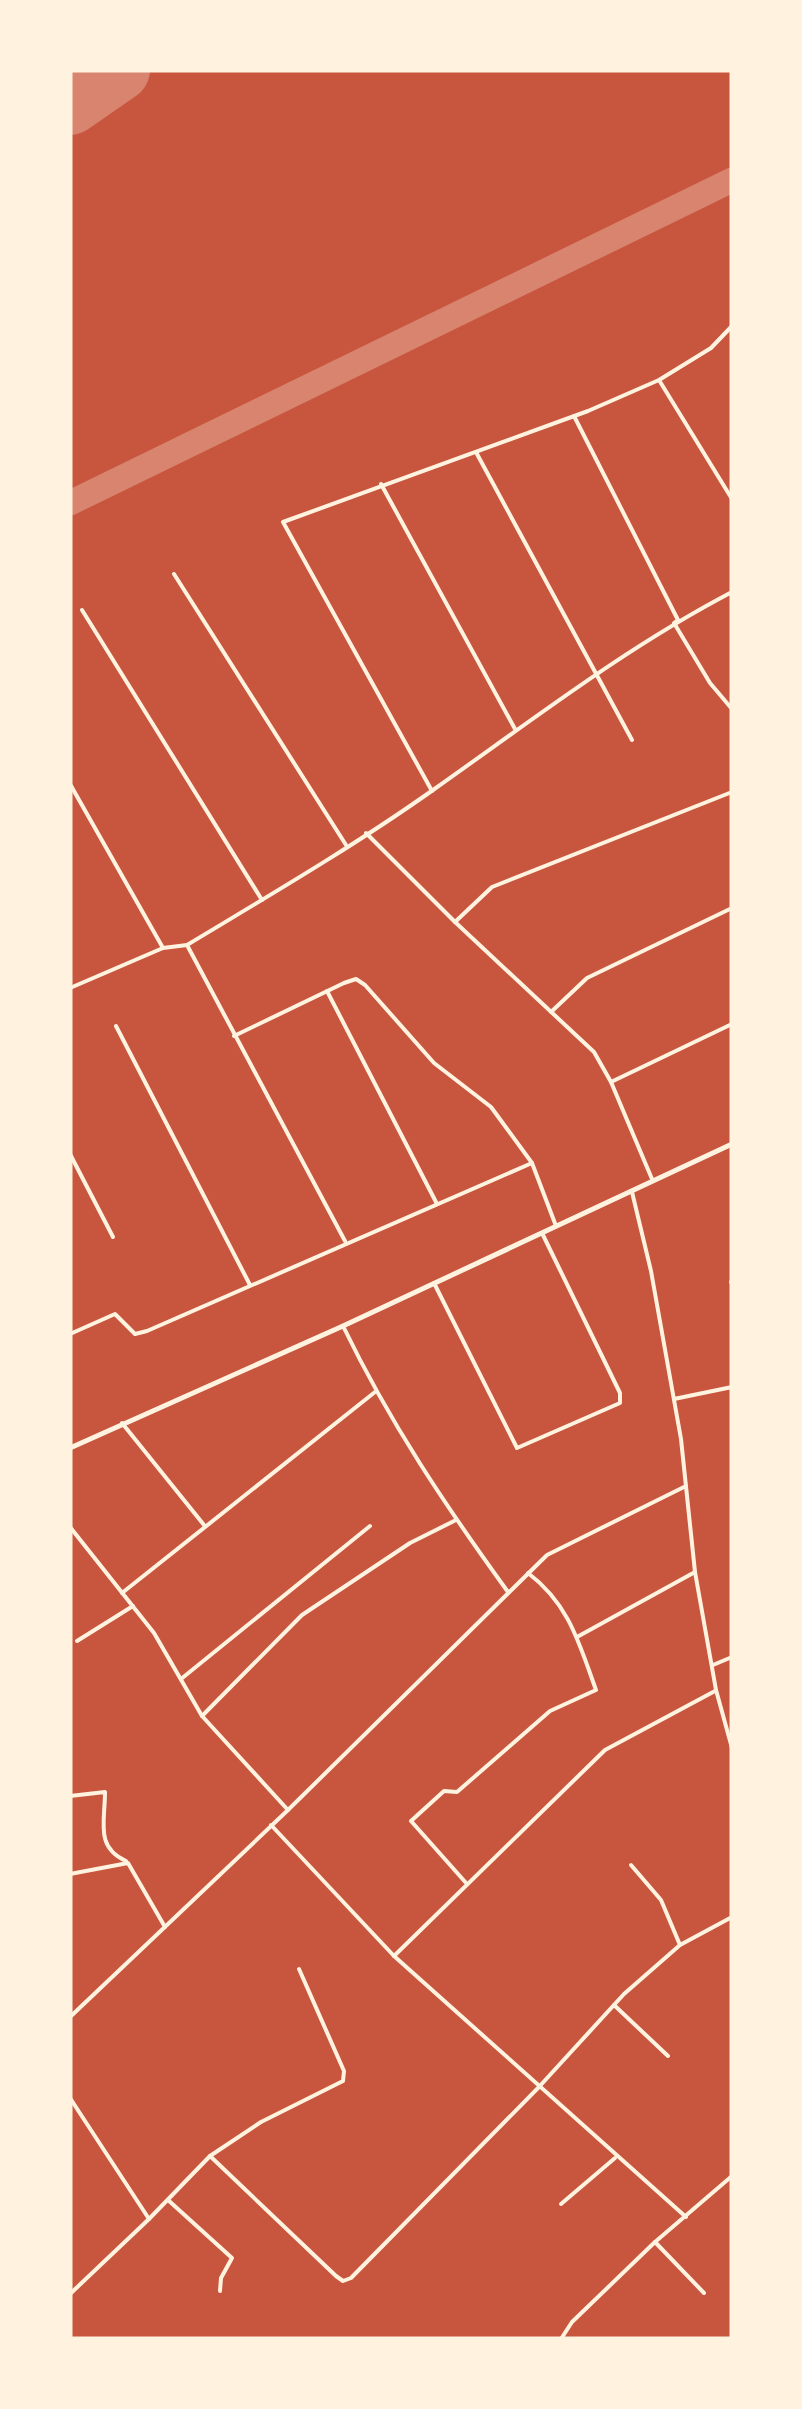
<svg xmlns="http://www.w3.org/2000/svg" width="802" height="2409" font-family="'Work Sans',sans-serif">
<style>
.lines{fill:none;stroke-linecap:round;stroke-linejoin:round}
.taxiway{stroke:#d8846e;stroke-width:25}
.runway{stroke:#d8846e;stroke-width:62}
.minor{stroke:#fff3e0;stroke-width:4}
.tertiary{stroke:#fff3e0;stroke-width:5}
</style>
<rect width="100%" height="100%" fill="#c8553d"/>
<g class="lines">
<path class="taxiway" d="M70,503l662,-323"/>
<path class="runway" d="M70,104l49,-34"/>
<g class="minor">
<path d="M659,380l73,119"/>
<path d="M574,416l104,204 -4,3 36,60 22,26"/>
<path d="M477,454l155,286"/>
<path d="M381,484l134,245"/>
<path d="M174,574l172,271"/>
<path d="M82,610l180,290"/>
<path d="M70,784l93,164"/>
<path d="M432,791l-149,-269 305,-111 71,-31 52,-32 21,-22"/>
<path d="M366,833l89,89 37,-35 240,-95"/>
<path d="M455,922l139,130 17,30 41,97"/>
<path d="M187,945l158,296"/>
<path d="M70,988l93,-40 24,-3c83,-50 167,-99 246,-155 98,-69 192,-142 299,-198"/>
<path d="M327,991l110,213"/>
<path d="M551,1012l36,-34 145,-70"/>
<path d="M116,1026l134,259"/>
<path d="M234,1036l110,-53 12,-4 9,6 69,78 57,44 41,56 24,63"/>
<path d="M611,1082l121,-58"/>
<path d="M70,1154l43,83"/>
<path d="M632,1192l19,79 30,168 14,133 21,118 16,58"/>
<path d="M731,1282l1,-1"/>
<path d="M434,1283l83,165 103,-45v-10l-78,-160"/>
<path d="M343,1326c47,97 102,179 165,266"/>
<path d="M70,1334l45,-20 20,20 12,-3 385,-168"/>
<path d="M674,1399l58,-12"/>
<path d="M122,1423l82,102"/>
<path d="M70,1527l84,106 48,83 86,94"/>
<path d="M122,1593l253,-201"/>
<path d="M577,1637l118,-65"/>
<path d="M77,1641l56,-35"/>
<path d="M713,1665l19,-8"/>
<path d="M181,1679l189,-153"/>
<path d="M202,1716l100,-101 108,-72 46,-23"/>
<path d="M70,1796l35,-4c0,30 -10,55 21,69"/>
<path d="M271,1825l123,131 292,261"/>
<path d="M631,1865l30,35 19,45"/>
<path d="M70,1874l58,-11 37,64"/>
<path d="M467,1884l-56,-63 33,-30 13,1 93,-81 46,-21c-17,-47 -27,-86 -68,-117"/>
<path d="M394,1956l211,-206 110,-59"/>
<path d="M614,2005l54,51"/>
<path d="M70,2017l218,-207 259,-255 139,-69"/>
<path d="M70,2098l79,121"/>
<path d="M210,2156l126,120 7,5 8,-3 187,-190 86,-94 56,-49 52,-28"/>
<path d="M168,2200l64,58 -11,20 -1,13"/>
<path d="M561,2204l54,-46"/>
<path d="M655,2242l49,51"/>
<path d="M70,2294l79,-75 61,-63 51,-34 82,-41 1,-10 -45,-102"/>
<path d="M561,2339l11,-17 83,-80 77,-66"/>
</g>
<path class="tertiary" d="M70,1448l273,-122 389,-182"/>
</g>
<rect width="802" height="2409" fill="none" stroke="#fff3e0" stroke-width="145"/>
</svg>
